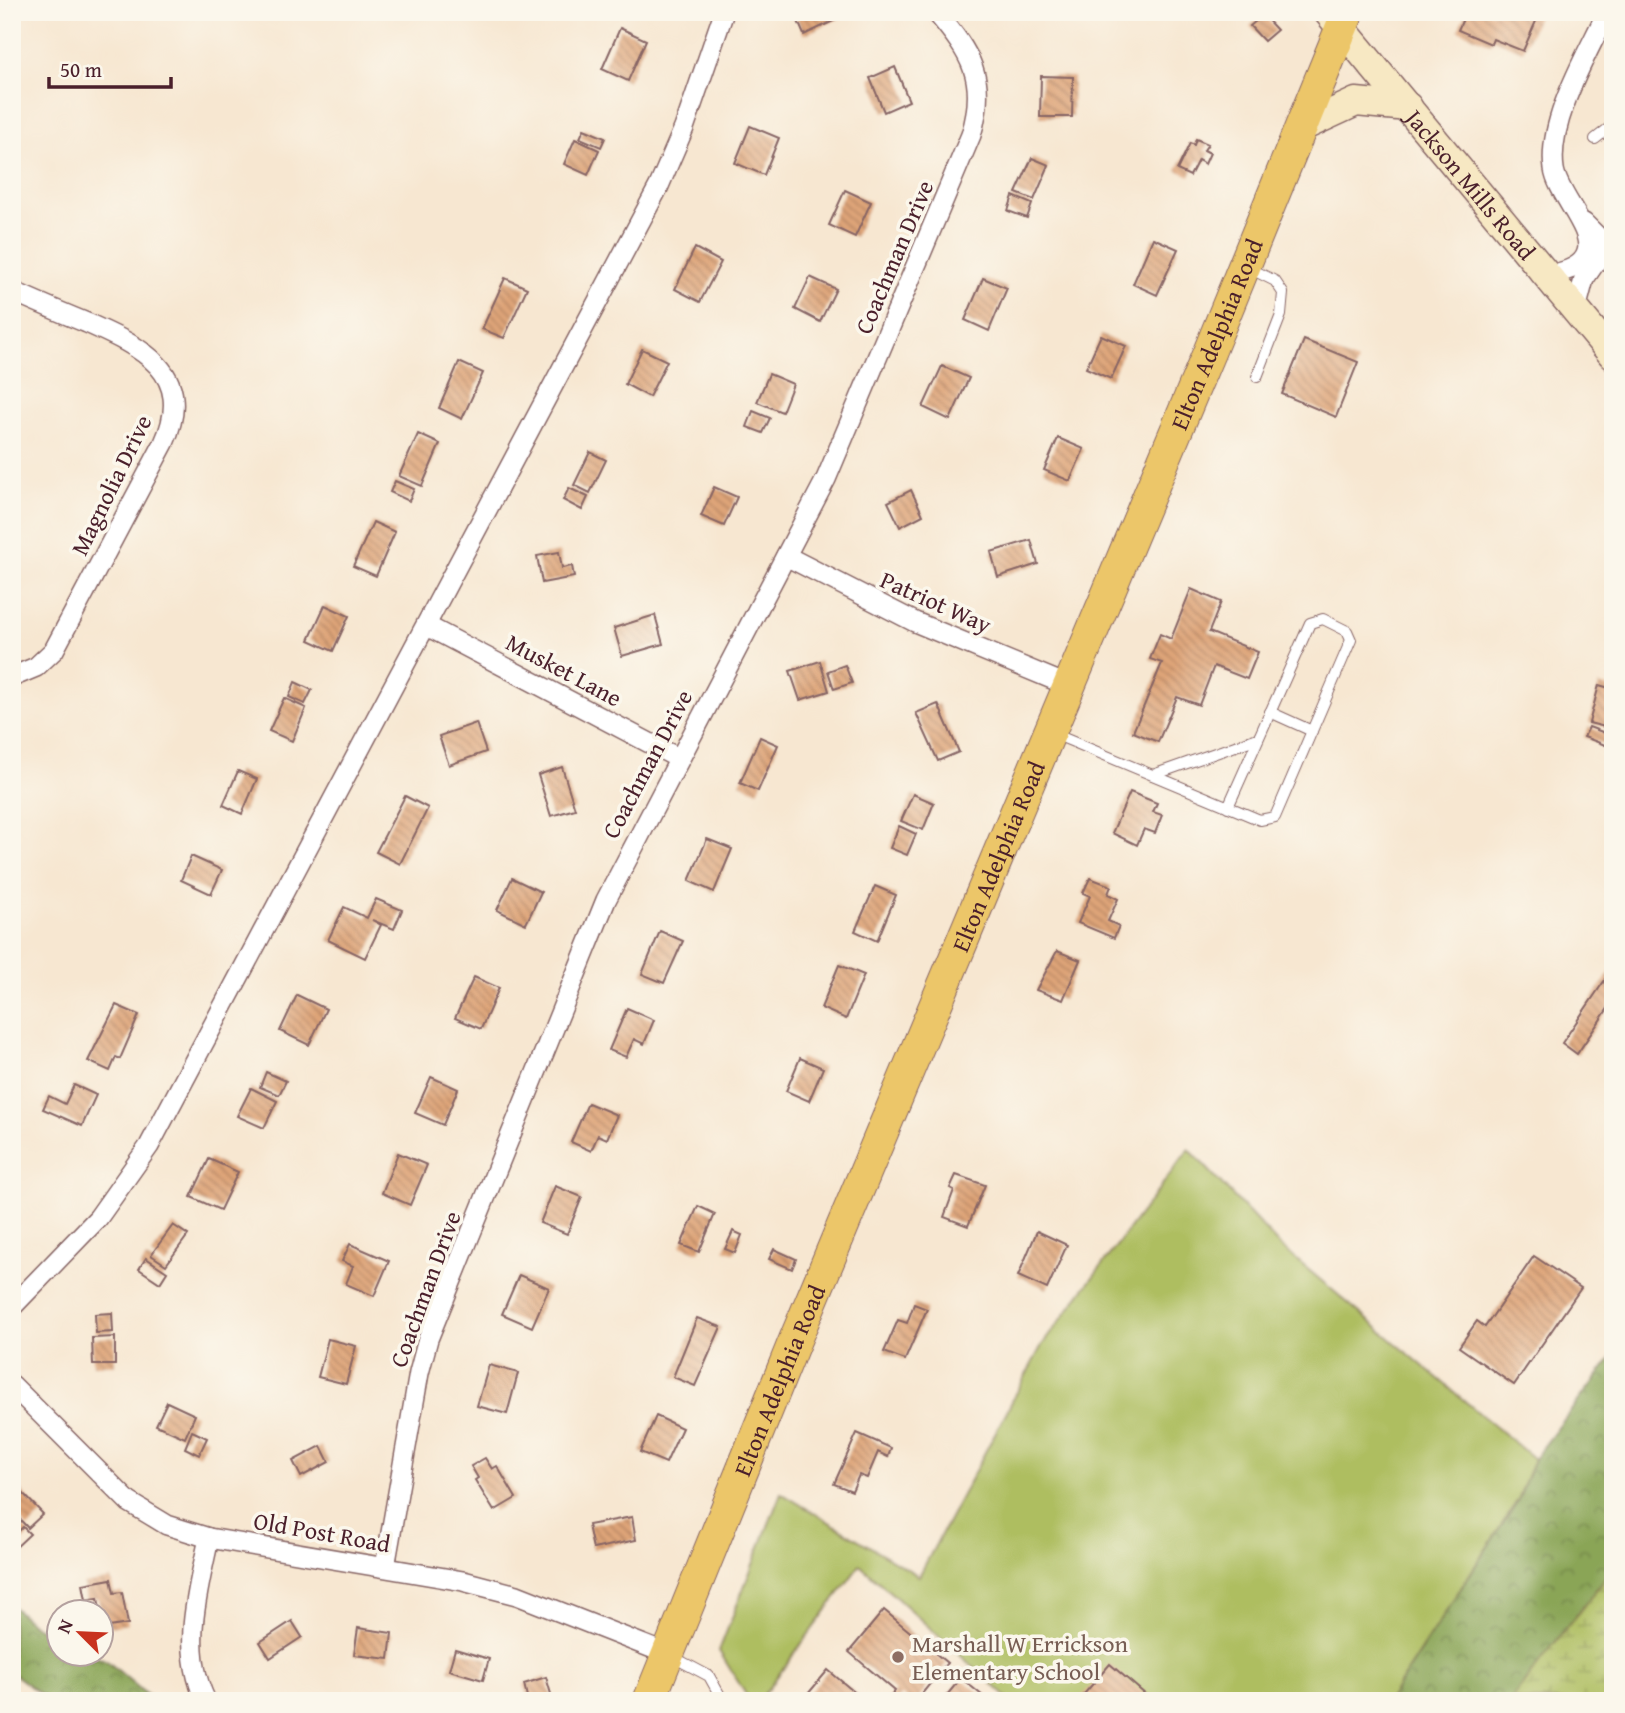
<svg xmlns="http://www.w3.org/2000/svg" width="1625" height="1713" font-family="'Gentium Book Plus',serif">
<style>
.green{fill:#aebe61;stroke:#7c6e46;stroke-width:2}
.forest{fill:url(#forest-crowns);stroke:#6a6241;stroke-width:2}
.wetland{fill:url(#wetland-marsh);stroke:#7c6e46;stroke-width:2}
.building{fill:url(#building-back-hatch)}
.lines{fill:none;stroke-linecap:round;stroke-linejoin:round}
.lane-casing{stroke:#876565;stroke-width:12}
.street-casing{stroke:#876565;stroke-width:22}
.secondary-casing{stroke:#876565;stroke-width:31}
.primary-casing{stroke:#876565;stroke-width:34}
.lane{stroke:#fff;stroke-width:10}
.street{stroke:#fff;stroke-width:19}
.secondary{stroke:#f7e8c3;stroke-width:28}
.primary{stroke:#ecc669;stroke-width:32}
.education-dot{fill:#8d6e63;stroke:#fbf7ec;stroke-width:2.5}
.labels{text-anchor:middle;dominant-baseline:central;stroke-width:7;stroke-linejoin:round;paint-order:stroke}
.street-label{font-size:24px;fill:#4a1f2b;stroke:#fbf7ec}
.education-label{font-size:24px;fill:#785e54;stroke:#fbf7ec;text-anchor:start}
</style>
<defs>
<pattern id="forest-crowns" width="20" height="18" patternUnits="userSpaceOnUse" patternTransform="scale(1.75)"><rect width="20" height="18" fill="#8aa557"/><path d="M2 6a3 3 0 1 1 6 0M12 15a3 3 0 1 1 6 0" fill="none" stroke="#738648"/></pattern>
<pattern id="wetland-marsh" width="20" height="14" patternUnits="userSpaceOnUse" patternTransform="scale(1.75)"><rect width="20" height="14" fill="#aebe61"/><path d="M1 5h8M5 5V1M11 12h8M15 12V8" fill="none" stroke="#909a50"/></pattern>
<pattern id="building-back-hatch" width="6" height="6" patternUnits="userSpaceOnUse" patternTransform="scale(1.75)"><rect width="6" height="6" fill="#dea478"/><path d="M-1 5l2 2M0 0l6 6M5-1l2 2" fill="none" stroke="#b68563"/></pattern>
</defs>
<rect width="100%" height="100%" fill="#fbf7ec"/>
<filter id="ink" filterUnits="userSpaceOnUse"><feTurbulence type="fractalNoise" baseFrequency=".0143" numOctaves="2"/><feDisplacementMap in="SourceGraphic" scale="14" xChannelSelector="R" yChannelSelector="G"/><feConvolveMatrix kernelMatrix="1 2 1 2 8 2 1 2 1" color-interpolation-filters="sRGB"/></filter>
<filter id="wash" filterUnits="userSpaceOnUse"><feTurbulence type="fractalNoise" baseFrequency=".00686" numOctaves="4" result="noise"/><feDisplacementMap in="SourceGraphic" scale="28" xChannelSelector="R" yChannelSelector="G"/><feGaussianBlur stdDeviation="1.57" result="paint"/><feColorMatrix in="noise" values="0 0 0 0 0 0 0 0 0 0 0 0 0 0 0 0 0 1.4 0 .05"/><feComposite in="paint" operator="in"/></filter>
<g filter="url(#wash)">
<rect width="100%" height="100%" fill="#f7e7d1"/>
<path class="green" d="M1189,1149l91,97 254,213 -16,41 -130,201h-377l-151,-136 -101,136h-9l-31,-50 62,-158 138,83 123,-231z"/>
<g class="forest">
<path d="M1613,1356v212l-103,133h-122l130,-201 16,-41z"/>
<path d="M12,1606l22,20 25,12 1,16h32l15,7 47,40h-104l-38,-28z"/>
</g>
<path class="wetland" d="M1613,1568v133h-103z"/>
<g id="blocks">
<g class="building">
<path d="M794,12h46l2,5 -38,18z"/>
<path d="M1466,12h74l-17,39 -30,-12 -2,5 -33,-14z"/>
<path d="M1263,15l14,15 -13,11 -14,-15z"/>
<path d="M620,28l26,12 -18,41 -26,-12z"/>
<path d="M895,67l14,34 -25,11 -14,-34z"/>
<path d="M1041,76l32,1 -1,40h-32z"/>
<path d="M750,126l29,12 -15,37 -29,-12z"/>
<path d="M584,129l21,9 -4,9 -21,-9z"/>
<path d="M575,139l24,11 -11,25 -24,-11z"/>
<path d="M1196,139l12,5 -4,6 6,3 -5,11 -7,-4 -8,16 -13,-6 13,-27 4,2z"/>
<path d="M1032,158l17,7 -15,35 -18,-7z"/>
<path d="M845,190l26,12 -16,35 -26,-12z"/>
<path d="M1013,196l19,8 -5,14 -19,-7z"/>
<path d="M1153,238l25,11 -21,46 -24,-11z"/>
<path d="M695,248l26,14 -21,40 -25,-13z"/>
<path d="M810,277l26,12 -16,33 -25,-13z"/>
<path d="M505,278l22,10 -23,50 -22,-9z"/>
<path d="M983,278l24,10 -18,43 -24,-11z"/>
<path d="M1101,335l25,11 -15,33 -25,-11z"/>
<path d="M1304,340l54,22 -22,55 -54,-23z"/>
<path d="M642,349l25,12 -18,36 -24,-13z"/>
<path d="M459,362l24,11 -21,46 -23,-11z"/>
<path d="M942,366l27,12 -19,42 -27,-13z"/>
<path d="M769,374l24,10 -11,28 -25,-10z"/>
<path d="M753,411l17,7 -7,15 -16,-6z"/>
<path d="M418,434l22,10 -18,42 -23,-10z"/>
<path d="M1058,438l26,11 -14,32 -26,-11z"/>
<path d="M590,452l16,8 -16,33 -16,-8z"/>
<path d="M395,481l19,8 -5,12 -19,-9z"/>
<path d="M714,487l23,10 -13,29 -23,-10z"/>
<path d="M569,488l19,9 -6,13 -19,-10z"/>
<path d="M911,490l12,25 -23,12 -12,-25z"/>
<path d="M373,522l22,10 -19,44 -23,-10z"/>
<path d="M1031,540l7,24 -40,13 -7,-25z"/>
<path d="M559,552l3,16 10,-2 2,11 -32,6 -5,-27z"/>
<path d="M1191,589l30,13 -12,30 49,20 -11,27 -33,-13 -15,39 -22,-8 -19,45 -25,-10 29,-69 -12,-4 10,-25 11,5z"/>
<path d="M325,605l24,11 -16,35 -24,-11z"/>
<path d="M655,615l8,29 -41,12 -8,-28z"/>
<path d="M820,661l9,30 -29,9 -10,-29z"/>
<path d="M845,665l7,18 -18,6 -6,-18z"/>
<path d="M295,682l17,8 -7,14 -16,-7z"/>
<path d="M1599,685l14,4v40l-24,-6z"/>
<path d="M284,698l22,10 -14,33 -23,-10z"/>
<path d="M938,704l21,48 -21,9 -22,-48z"/>
<path d="M476,723l10,29 -37,13 -10,-29z"/>
<path d="M1589,727l24,9v12l-29,-11z"/>
<path d="M760,737l18,8 -20,46 -18,-8z"/>
<path d="M562,767l13,42 -24,7 -13,-41z"/>
<path d="M238,771l19,8 -15,35 -19,-9z"/>
<path d="M1130,792l27,11 -4,9 9,3 -7,18 -11,-4 -7,16 -25,-12z"/>
<path d="M913,794l21,9 -11,27 -22,-9z"/>
<path d="M405,796l23,12 -28,56 -24,-12z"/>
<path d="M899,826l17,8 -9,21 -17,-7z"/>
<path d="M707,839l25,10 -18,43 -25,-11z"/>
<path d="M191,856l31,14 -11,24 -30,-14z"/>
<path d="M512,878l29,14 -15,32 -29,-14z"/>
<path d="M1090,878l21,8 -3,8 10,5 -10,22 11,5 -5,12 -36,-15 12,-27 -7,-3z"/>
<path d="M875,886l21,9 -19,46 -22,-10z"/>
<path d="M376,899l26,11 -8,19 -22,-9 9,5 -16,33 -37,-18 16,-33 23,11z"/>
<path d="M660,931l23,10 -19,42 -22,-9z"/>
<path d="M1057,951l23,9 -17,40 -27,-10z"/>
<path d="M839,965l25,10 -18,44 -25,-11z"/>
<path d="M1613,968v33l-36,53 -15,-11z"/>
<path d="M474,977l25,11 -18,41 -26,-11z"/>
<path d="M297,995l29,14 -17,36 -29,-14z"/>
<path d="M116,1005l23,10 -19,44 -4,-2 -6,14 -22,-10z"/>
<path d="M627,1008l27,12 -10,24 -10,-5 -8,18 -17,-7z"/>
<path d="M800,1058l23,10 -14,33 -23,-10z"/>
<path d="M266,1072l20,9 -7,14 -19,-8z"/>
<path d="M431,1077l27,12 -15,36 -28,-12z"/>
<path d="M74,1085l22,10 -14,31 -39,-17 6,-13 16,8z"/>
<path d="M251,1088l26,13 -13,27 -27,-12z"/>
<path d="M588,1103l29,12 -10,24 -9,-4 -7,16 -20,-9z"/>
<path d="M398,1153l29,12 -17,40 -28,-12z"/>
<path d="M209,1159l29,13 -18,38 -29,-13z"/>
<path d="M956,1175l29,10 -17,41 -24,-9 10,-27 -4,-2z"/>
<path d="M555,1186l27,11 -15,37 -27,-11z"/>
<path d="M698,1206l17,8 -16,38 -18,-7z"/>
<path d="M173,1225l15,10 -22,30 -15,-10z"/>
<path d="M733,1231l9,4 -7,18 -10,-4z"/>
<path d="M1037,1231l30,14 -20,44 -29,-13z"/>
<path d="M350,1244l39,17 -15,35 -28,-12 7,-18 -11,-5z"/>
<path d="M774,1249l22,10 -4,10 -23,-10z"/>
<path d="M1534,1256l47,32 -67,97 -55,-38 18,-26 8,6z"/>
<path d="M146,1258l21,14 -7,11 -21,-14z"/>
<path d="M519,1275l30,13 -17,39 -30,-13z"/>
<path d="M914,1304l13,5 -22,51 -21,-8 14,-32 9,3z"/>
<path d="M112,1313l1,19 -17,1 -1,-19z"/>
<path d="M697,1318l24,9 -26,59 -22,-9z"/>
<path d="M115,1337v28h-22l-1,-27z"/>
<path d="M328,1339l28,7 -10,38 -28,-7z"/>
<path d="M489,1365l29,8 -11,41 -30,-8z"/>
<path d="M167,1402l28,13 -10,23 -29,-13z"/>
<path d="M656,1416l26,12 -16,35 -26,-11z"/>
<path d="M192,1431l15,7 -8,17 -14,-7z"/>
<path d="M857,1433l34,15 -3,9 -10,-5 -11,26 -8,-3 -7,16 -18,-7z"/>
<path d="M321,1446l8,16 -28,15 -8,-16z"/>
<path d="M485,1458l7,11 5,-3 19,32 -22,13 -19,-31 3,-2 -7,-12z"/>
<path d="M18,1488l25,26 -15,14 -16,-17v-17z"/>
<path d="M632,1517l4,23 -43,9 -5,-24z"/>
<path d="M23,1527l7,7 -18,17v-14z"/>
<path d="M111,1579l3,14 8,-1 6,32 -25,4 -5,-30 -12,2 -3,-16z"/>
<path d="M884,1610l63,53 -31,38h-7l-7,-6 -5,6h-10l8,-10 -46,-39z"/>
<path d="M292,1621l10,16 -32,21 -10,-16z"/>
<path d="M358,1628l34,5 -3,26 -35,-4z"/>
<path d="M455,1649l34,10 -6,21 -34,-10z"/>
<path d="M1110,1664l43,37h-75z"/>
<path d="M828,1670l37,31h-63z"/>
<path d="M546,1677l7,24h-25l-4,-17z"/>
<path d="M961,1678l28,23h-47z"/>
</g>
</g>
</g>
<g filter="url(#ink)">
<use href="#blocks" fill-opacity="0" stroke="#876565" stroke-width="2"/>
<g class="lines">
<g class="lane-casing">
<g id="lane">
<path d="M1595,139l18,-14"/>
<path d="M1249,268l26,13 8,12 -2,22 -24,62"/>
<path d="M1270,712l42,19"/>
<path d="M1054,734l17,7 189,79 15,-3 76,-177 -4,-9 -24,-12 -13,4 -82,184"/>
<path d="M1153,775l105,-37"/>
<path d="M673,1657l36,19 14,25"/>
</g>
</g>
<g class="street-casing">
<g id="street">
<path d="M1547,276c14,-4 35,-7 40,-24 7,-23 -30,-58 -33,-83 -7,-48 33,-114 53,-157"/>
<path d="M12,291c25,11 50,22 75,32 54,24 109,49 77,120l-110,207 -18,17 -24,10"/>
<path d="M1576,310l8,-31 18,-26v-12l-18,-18"/>
<path d="M786,556l129,66 154,64"/>
<path d="M427,626l251,132"/>
<path d="M12,1307l86,-89 51,-72 510,-960 25,-58 40,-116"/>
<path d="M12,1385l117,117 38,23 42,13 254,43 54,14 150,59"/>
<path d="M385,1567l34,-194 9,-34 178,-439 220,-421 145,-344c17,-56 0,-81 -35,-123"/>
<path d="M206,1701c-26,-53 -8,-109 3,-163"/>
</g>
</g>
<g class="secondary-casing">
<g id="secondary">
<path id="s1" d="M1328,12l285,343"/>
<path d="M1302,127l54,-25 52,5"/>
</g>
</g>
<g class="primary-casing">
<g id="primary">
<path id="s2" d="M649,1701l146,-361 415,-990 138,-338"/>
</g>
</g>
<use href="#lane" class="lane"/>
<use href="#street" class="street"/>
<use href="#secondary" class="secondary"/>
<use href="#primary" class="primary"/>
</g>
</g>
<circle class="education-dot" cx="898" cy="1657" r="7"/>
<g class="labels">
<g class="street-label">
<text stroke="none"><textPath href="#s1" startOffset="224">Jackson Mills Road</textPath></text>
<text transform="translate(894 257) rotate(-67)">Coachman Drive</text>
<text stroke="none"><textPath href="#s2" startOffset="1480">Elton Adelphia Road</textPath></text>
<text transform="translate(111 485) rotate(-64)">Magnolia Drive</text>
<text transform="translate(936 602) rotate(24)">Patriot Way</text>
<text transform="translate(564 670) rotate(28)">Musket Lane</text>
<text transform="translate(647 764) rotate(-62)">Coachman Drive</text>
<text stroke="none"><textPath href="#s2" startOffset="914">Elton Adelphia Road</textPath></text>
<text transform="translate(425 1289) rotate(-70)">Coachman Drive</text>
<text stroke="none"><textPath href="#s2" startOffset="346">Elton Adelphia Road</textPath></text>
<text transform="translate(322 1532) rotate(10)">Old Post Road</text>
</g>
<g class="education-label">
<text x="912" y="1643">Marshall W Errickson<tspan x="912" dy="28">Elementary School</tspan></text>
</g>
</g>
<rect width="1625" height="1713" fill="none" stroke="#fbf7ec" stroke-width="42"/>
<g transform="translate(80 1633) rotate(294)"><circle r="33" fill="#fbf7ec" stroke="#b4a19f" stroke-width="2"/>
<path d="M0-5L12 26L0 18L-12 26Z" fill="#c8321e"/>
<text y="-10" font-size="19" font-weight="bold" text-anchor="middle" fill="#4a1f2b">N</text>
</g>
<path d="M49 77v10h122v-10" fill="none" stroke="#4a1f2b" stroke-width="3.5"/>
<text x="60" y="77" font-size="21" fill="#4a1f2b" stroke="#fbf7ec" stroke-width="5" paint-order="stroke">50 m</text>
</svg>
